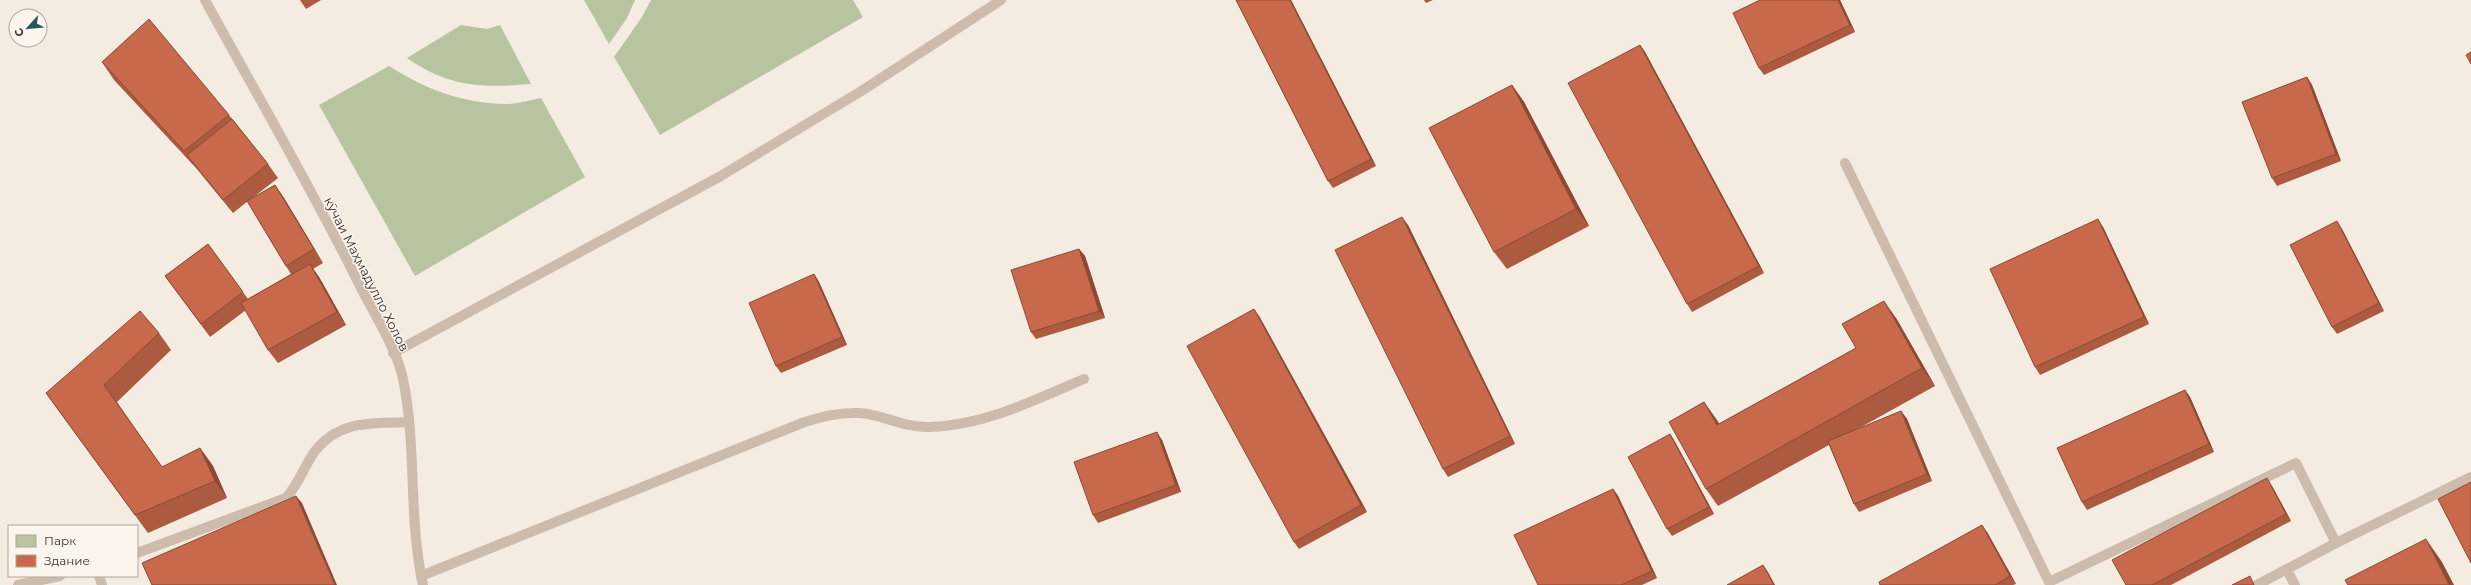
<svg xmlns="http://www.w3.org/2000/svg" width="2471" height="585" font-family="Montserrat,sans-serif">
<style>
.green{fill:#b8c4a0}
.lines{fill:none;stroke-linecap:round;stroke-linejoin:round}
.lane{stroke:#cdbbac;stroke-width:10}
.wall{fill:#ac5a40}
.shaded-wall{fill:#8c4a34}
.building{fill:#c8694b;stroke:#8c4a34}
.labels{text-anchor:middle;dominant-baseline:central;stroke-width:3;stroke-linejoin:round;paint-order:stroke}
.street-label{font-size:13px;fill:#3b302b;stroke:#fbf5ee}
</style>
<rect width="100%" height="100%" fill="#f4ebe1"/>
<g class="green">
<path d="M584,0h51l-8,18 -18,26z"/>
<path d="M651,0h202l10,17 -203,118 -46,-78 28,-40z"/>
<path d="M461,25l26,4 13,-4 31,59c-49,4 -83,3 -124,-26z"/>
<path d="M389,66c36,23 75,38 118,38 11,0 23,-4 34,-6l44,79 -170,99 -96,-171z"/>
</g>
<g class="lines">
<g class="lane">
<path d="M205,0c52,95 107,189 155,286 14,28 37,63 43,93 14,67 5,138 20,206"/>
<path d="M1845,163l204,419 247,-119 40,80"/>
<path d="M393,353l326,-176 144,-87 138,-90"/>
<path d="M137,553l149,-55c13,-14 18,-32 29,-47 25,-32 58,-27 94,-29"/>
<path d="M2287,570l8,15"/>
<path d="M99,576l3,9"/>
<path d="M421,576l381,-153c19,-6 36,-11 57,-10 23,1 44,15 71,14 55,-2 105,-27 154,-48"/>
<path d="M18,585l42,-9"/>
<path d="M2257,585l79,-42 135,-66"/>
</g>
</g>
<g class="wall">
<path d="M300,0h21l-15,9z"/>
<path d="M1236,0h55l85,166 -43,22 -5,-7z"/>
<path d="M1424,0h9l-7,3z"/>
<path d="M1760,0h80l15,32 -91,43 -5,-7z"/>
<path d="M1640,45l5,7 119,221 -72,39 -5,-8z"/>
<path d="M102,62l127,53 39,49 10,14 -27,21 24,-14 9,13 39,65 -10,6 6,8 27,48 -68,38 -10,-13 -22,-40 -36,27 -45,-61 43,-32 40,55 43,-25 -5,-8 -38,-65 -15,12 -37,-45 -82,-88z"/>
<path d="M2307,77l5,8 29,76 -64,25 -5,-8z"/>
<path d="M1512,85l12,17 65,124 -82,43 -13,-17z"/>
<path d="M1408,225l107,219 -67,33 -5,-8z"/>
<path d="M2103,227l46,97 -109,51 -5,-8z"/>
<path d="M2342,229l42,82 -47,23 -5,-7z"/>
<path d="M1079,249l6,7 20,62 -69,21 -5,-7z"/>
<path d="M814,274l5,8 28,63 -66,28 -5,-7z"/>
<path d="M1259,316l108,196 -68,37 -5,-7z"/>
<path d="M1896,318l39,68 -81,45 47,-20 6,8 25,62 -73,31 -5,-8 -25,-59 -111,61 -12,-17 -2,-87 15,22 137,-76z"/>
<path d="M159,333l12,17 -54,52 45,65 38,-19 13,18 14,32 -79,35 -102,-140z"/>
<path d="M2185,390l5,7 24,55 -127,58 -5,-8z"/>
<path d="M1670,434l5,8 39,72 -42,22 -5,-7z"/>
<path d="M1162,440l19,52 -83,31 -5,-8z"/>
<path d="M2272,486l19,35 -120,64h-45z"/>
<path d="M1613,489l5,7 39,82 -15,7h-104z"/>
<path d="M1987,532l29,52 -3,1h-133z"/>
</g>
<g class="shaded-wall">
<path d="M1290,0h1l85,166 -5,-7z"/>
<path d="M1838,0h2l15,32 -5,-7z"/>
<path d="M1640,45l5,7 119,221 -5,-7z"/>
<path d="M2307,77l5,8 29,76 -5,-7z"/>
<path d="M1512,85l12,17 65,124 -13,-17z"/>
<path d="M275,185l9,13 39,65 -9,-14z"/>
<path d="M1402,217l6,8 107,219 -5,-8z"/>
<path d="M2098,219l5,8 46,97 -5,-7z"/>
<path d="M2337,221l5,8 42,82 -5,-8z"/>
<path d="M1079,249l6,7 20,62 -6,-7z"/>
<path d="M310,264l9,13 27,48 -9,-13z"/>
<path d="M814,274l5,8 28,63 -5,-8z"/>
<path d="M1884,301l12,17 39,68 -13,-18z"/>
<path d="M1254,309l5,7 108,196 -6,-7z"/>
<path d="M2185,390l5,7 24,55 -5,-8z"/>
<path d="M1704,402l13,18 13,23 -13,-18z"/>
<path d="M1901,411l6,8 25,62 -5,-7z"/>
<path d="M1157,432l5,8 19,52 -5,-7z"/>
<path d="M1670,434l5,8 39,72 -5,-7z"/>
<path d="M200,448l13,18 14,32 -12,-17z"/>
<path d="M2267,478l5,8 19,35 -5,-7z"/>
<path d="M1613,489l5,7 39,82 -5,-7z"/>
<path d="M296,496l6,7 35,82h-2z"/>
<path d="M1982,525l5,7 29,52 -6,-8z"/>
<path d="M2426,539l16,23 12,23h-5z"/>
<path d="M1763,565l5,7 7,13h-1z"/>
</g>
<g class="building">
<path d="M1236,0h54l81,159 -43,22z"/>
<path d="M1760,0h78l12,25 -91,43 -26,-55z"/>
<path d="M149,19l80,96 -45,36 -82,-89z"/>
<path d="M1640,45l119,221 -72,38 -119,-221z"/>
<path d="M2471,52v12l-5,-9z"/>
<path d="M2307,77l29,77 -64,24 -30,-76z"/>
<path d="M1512,85l64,124 -82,43 -65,-124z"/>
<path d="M232,119l36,45 -45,36 -36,-45z"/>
<path d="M275,185l39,64 -28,17 -39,-65z"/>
<path d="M1402,217l108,219 -67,33 -108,-219z"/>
<path d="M2098,219l46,98 -109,50 -45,-98z"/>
<path d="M2337,221l42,82 -47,24 -42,-82z"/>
<path d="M208,244l35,48 -42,32 -36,-48z"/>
<path d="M1079,249l20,62 -68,21 -20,-62z"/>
<path d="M310,264l27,48 -69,38 -27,-47z"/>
<path d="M814,274l28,63 -66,29 -27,-63z"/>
<path d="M1884,301l38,67 -216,121 -37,-67 35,-20 13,23 139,-77 -14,-24z"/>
<path d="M1254,309l107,196 -67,37 -107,-196z"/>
<path d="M140,311l19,22 -55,52 58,82 38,-19 15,33 -80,34 -89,-122z"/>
<path d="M2185,390l24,54 -127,58 -25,-54z"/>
<path d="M1901,411l26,63 -73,30 -26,-63z"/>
<path d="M1157,432l19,53 -83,30 -19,-53z"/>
<path d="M1670,434l39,73 -42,22 -39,-72z"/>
<path d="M2267,478l19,36 -134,71h-26l-14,-25z"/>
<path d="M2471,482v81l-33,-64z"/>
<path d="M1613,489l39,82 -31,14h-83l-24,-50z"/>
<path d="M296,496l39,89h-183l-10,-22z"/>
<path d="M1982,525l28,51 -15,9h-115l-1,-3z"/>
<path d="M2426,539l23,46h-101l-3,-5z"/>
<path d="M1763,565l11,20h-47z"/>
<path d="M2250,576l4,9h-22z"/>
</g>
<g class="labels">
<g class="street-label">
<text transform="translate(367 274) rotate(63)">кӯчаи Маҳмадулло Холов</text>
</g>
</g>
<rect x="8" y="525" width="130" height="52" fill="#fbf5ee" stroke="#aea6a0"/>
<rect x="16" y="535" width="20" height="12" fill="#b8c4a0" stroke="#aea6a0"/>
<text x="44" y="545" font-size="12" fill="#3b302b">Парк</text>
<rect x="16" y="555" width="20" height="12" fill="#c8694b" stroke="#aea6a0"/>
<text x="44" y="565" font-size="12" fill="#3b302b">Здание</text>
<g transform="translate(28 28) rotate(243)"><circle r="19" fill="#fbf5ee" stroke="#aea6a0"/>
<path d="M0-3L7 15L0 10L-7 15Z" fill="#1f5a5e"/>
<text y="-6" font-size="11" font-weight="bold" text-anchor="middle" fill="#3b302b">С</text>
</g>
</svg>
